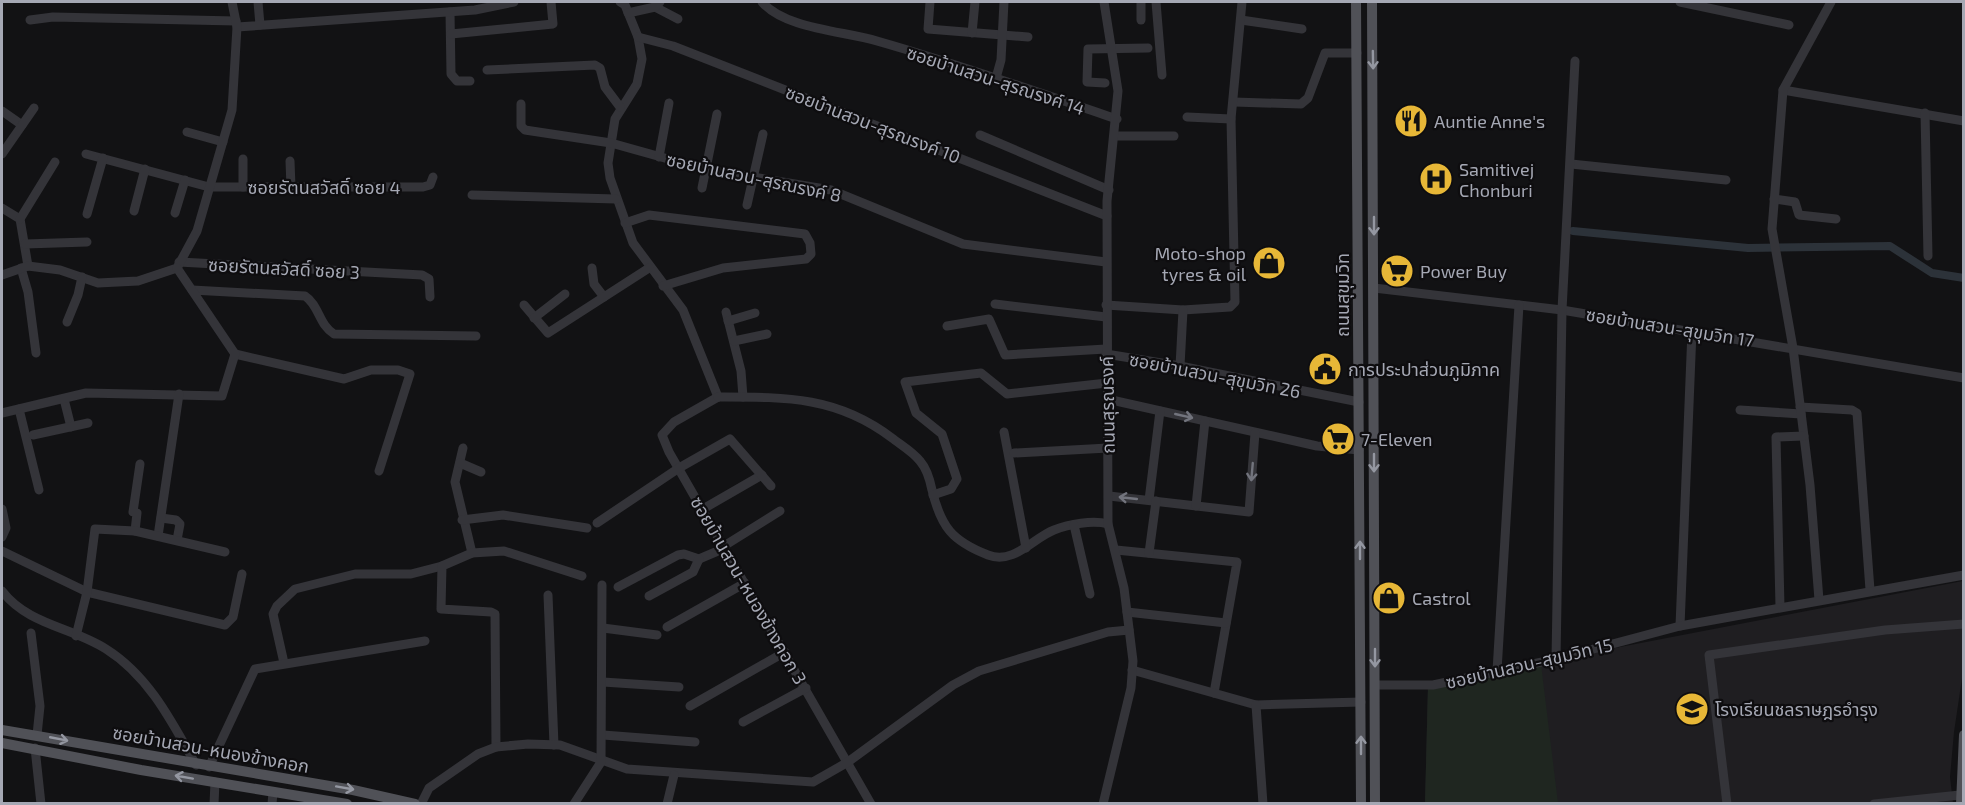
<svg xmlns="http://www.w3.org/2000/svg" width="1965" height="805" font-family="'Exo 2','Noto Sans Thai',sans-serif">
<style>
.built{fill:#1f1e21}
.green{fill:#1f2620}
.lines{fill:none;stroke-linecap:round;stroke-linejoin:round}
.canal{stroke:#2c3239;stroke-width:8}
.minor{stroke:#343439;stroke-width:9}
.major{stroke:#505157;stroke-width:10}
.oneway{stroke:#9497a1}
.oneway2{stroke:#72747d}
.labels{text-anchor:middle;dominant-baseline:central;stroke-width:4.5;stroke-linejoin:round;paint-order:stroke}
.street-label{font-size:18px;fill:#a5a8b4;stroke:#0e0d0f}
.poi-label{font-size:18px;fill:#a5a8b4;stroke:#0e0d0f;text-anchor:start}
</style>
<rect width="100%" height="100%" fill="#121214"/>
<path class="built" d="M1963,581l1,84 -10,67 -4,45 3,26 -528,1 3,-120z"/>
<path class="green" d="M1541,664l17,139 -133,1 3,-118z"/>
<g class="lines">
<path class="canal" d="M1573,231l175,17 142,-2 42,27 32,5"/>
<g class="minor">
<path d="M258,2l2,23"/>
<path d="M620,2l5,3 13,32 4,22 -5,25 -22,35 -7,44 2,15 23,65 50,67 35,87"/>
<path d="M762,2c23,27 82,29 115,39 81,23 160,51 240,78"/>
<path d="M930,2l-2,27 100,8"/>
<path d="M1141,2v18"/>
<path d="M1156,2l6,73"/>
<path d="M1680,2l109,23"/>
<path d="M655,7l23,12"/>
<path d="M450,12l1,62 6,7h13"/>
<path d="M628,13l27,-6 5,-5"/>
<path d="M30,20l23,-3 183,4"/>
<path d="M1241,20l61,9"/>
<path d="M237,27l238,-17 39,-8"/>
<path d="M972,33l3,-31"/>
<path d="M451,34l102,-10 -2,-22"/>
<path d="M638,37l35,9 434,170"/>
<path d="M487,70l108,-5 5,3 5,19 15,20"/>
<path d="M996,78l5,-18 3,-58"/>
<path d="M1105,83l-18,-1 1,-33 60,-1"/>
<path d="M1783,90l181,31"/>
<path d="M1234,102l67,2 7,-6 17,-45h32"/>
<path d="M521,104v22l4,4 86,13 93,26 127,21 132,54 143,18"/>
<path d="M2,111l20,14"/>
<path d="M1925,113l3,143"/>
<path d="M1187,117l44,2"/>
<path d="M187,132l36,10"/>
<path d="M980,135l129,55"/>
<path d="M1115,136h59"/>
<path d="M2,154l32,-46"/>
<path d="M86,154l123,33h214l7,-2 3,-8"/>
<path d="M659,157l10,-54"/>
<path d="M243,159v28"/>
<path d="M290,161l1,26"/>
<path d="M1571,164l155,16"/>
<path d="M702,188l15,-74"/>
<path d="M472,195l144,4"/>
<path d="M1774,199l21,3 4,13 37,4"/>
<path d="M747,205l16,-71"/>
<path d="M2,208l18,11 8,47"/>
<path d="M134,211l11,-42"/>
<path d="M175,213l10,-33"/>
<path d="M87,214l16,-56"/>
<path d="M20,219l35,-57"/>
<path d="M625,223l24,-8 156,19 5,9 1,11 -5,5 -83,9 -60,18"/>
<path d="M25,244l62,-2"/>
<path d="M179,262l243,13 7,4 1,18"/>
<path d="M21,268l7,24 8,61"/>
<path d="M592,268l2,16 10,13"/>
<path d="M2,275l26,-9 32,4 38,13 40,-2 39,-13 20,-37 35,-121 5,-83 -5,-25"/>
<path d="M1374,288l188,22 402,68"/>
<path d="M192,290l113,6c14,9 14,29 29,38l142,2"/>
<path d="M995,304l111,13"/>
<path d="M524,305l24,28 101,-65"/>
<path d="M1106,305l77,5 47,-3 5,-5 -4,-183 11,-117"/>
<path d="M726,312l15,59 2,26"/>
<path d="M534,318l31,-24"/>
<path d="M728,321l27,-8"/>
<path d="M67,322l11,-27 4,-18"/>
<path d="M947,326l42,-7 16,36 101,-6"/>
<path d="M734,341l33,-7"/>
<path d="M235,354l109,25 27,-9h27l12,4 -31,97"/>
<path d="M1106,354l74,12 179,36"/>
<path d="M1180,366l3,-56"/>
<path d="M718,397l-44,25 -12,13 7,17 202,352"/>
<path d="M718,397c67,0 119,-1 174,41 9,7 21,14 28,23 7,8 10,19 12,29 9,37 20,51 56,65 26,10 45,-17 66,-25 15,-6 39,-10 54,-6"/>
<path d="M64,399l7,28"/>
<path d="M1107,399l210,47 42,4"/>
<path d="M1800,407l52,3 5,3 13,177"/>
<path d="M19,409l20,81"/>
<path d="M1740,410l61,4"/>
<path d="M2,413l84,-20 136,3 13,-42 -58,-86"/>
<path d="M1004,432l22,116"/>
<path d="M33,435l55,-12"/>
<path d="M463,448l-8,34 17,71"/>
<path d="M1014,453l94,-5"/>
<path d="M460,463l21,9"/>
<path d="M933,495l18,-6 6,-10 -15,-45 -26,-21 -11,-31 76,-9 26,21 100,-11"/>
<path d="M1109,496l140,16 6,-79"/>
<path d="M1149,500l11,-89"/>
<path d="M1196,506l9,-85"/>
<path d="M2,509l4,19 -4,9"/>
<path d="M703,509l59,-34"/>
<path d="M161,518l15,2 4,4 -3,16"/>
<path d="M462,520l41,-5 84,13"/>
<path d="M597,523l82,-55 51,-29 41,47"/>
<path d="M1074,525l16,69"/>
<path d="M135,531l2,-18 -4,-1 7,-48"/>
<path d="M158,536l21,-142"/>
<path d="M724,546l56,-35"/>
<path d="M1116,550l121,12 -23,131"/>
<path d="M2,551l85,41 138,33 8,-8 9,-43"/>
<path d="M1149,553l7,-52"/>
<path d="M618,587l60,-32 6,-1 15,5 26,-11"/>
<path d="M2,591c26,34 70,36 104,58 43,27 66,73 90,116"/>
<path d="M548,595l6,150"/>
<path d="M649,596l44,-24 6,-13"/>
<path d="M1819,600l-9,-115 -17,-137 -21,-119 11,-139 48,-88"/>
<path d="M1780,607l-4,-170 28,-1"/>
<path d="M1127,612l99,11"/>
<path d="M1680,626l12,-295"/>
<path d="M667,627l78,-44"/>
<path d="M603,628l54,7"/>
<path d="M31,633l9,73 -3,29"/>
<path d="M76,636l11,-44 8,-63 40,2 90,21"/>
<path d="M1556,659l6,-349 13,-249"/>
<path d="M284,663l-11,-49 4,-8 18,-17 60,-15h56l31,-8"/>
<path d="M1132,670l124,35 105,-3"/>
<path d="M1497,671l22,-366"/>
<path d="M603,682l76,5"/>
<path d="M1375,685h58l123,-26 124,-33 284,-51"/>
<path d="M1256,705l7,99"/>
<path d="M690,706l95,-54"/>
<path d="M743,722l63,-34"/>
<path d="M603,735l92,7"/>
<path d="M496,747l-1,-133 -4,-2 -50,-3 1,-43 30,-13 32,-2 78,25"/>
<path d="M35,748l6,56"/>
<path d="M209,767l46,-98 170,-28"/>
<path d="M214,804l1,-22"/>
<path d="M272,804l1,-12"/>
<path d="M421,804l8,-16 49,-34 18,-7 32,-3 32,1 67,24 186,13 35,-20 105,-77 26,-14 129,-39 21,-2"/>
<path d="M574,804l27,-42 1,-177"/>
<path d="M667,804l7,-29"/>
<path d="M1103,804l28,-116 2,-27 -9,-73 -16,-64 -1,-323 11,-110 -14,-89"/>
<path d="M1727,804l-18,-149 176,-25 79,-6"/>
<path d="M1874,804l86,-9"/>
</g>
<g class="major">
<path d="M1356,2l5,802"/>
<path d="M1372,2l3,802"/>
<path d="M2,730l351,60 62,14"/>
<path d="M2,743l139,27 206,34"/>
<path d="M1961,804l3,-69"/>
</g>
</g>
<defs><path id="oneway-shaft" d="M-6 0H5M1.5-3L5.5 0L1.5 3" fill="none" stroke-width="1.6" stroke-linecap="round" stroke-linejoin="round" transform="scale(1.5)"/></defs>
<g class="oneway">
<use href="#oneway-shaft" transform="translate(1373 60) rotate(89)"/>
<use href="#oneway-shaft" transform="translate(1374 226) rotate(90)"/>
<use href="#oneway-shaft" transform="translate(1374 463) rotate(90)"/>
<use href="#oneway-shaft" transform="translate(1360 550) rotate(-90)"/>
<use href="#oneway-shaft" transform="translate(1375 658) rotate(90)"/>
<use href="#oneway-shaft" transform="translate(59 739) rotate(11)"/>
<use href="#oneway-shaft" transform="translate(1361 745) rotate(-90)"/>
<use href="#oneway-shaft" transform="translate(184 777) rotate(-170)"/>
<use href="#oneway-shaft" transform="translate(345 788) rotate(10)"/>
</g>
<g class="oneway2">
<use href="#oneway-shaft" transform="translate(1184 416) rotate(13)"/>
<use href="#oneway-shaft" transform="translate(1252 472) rotate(95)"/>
<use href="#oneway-shaft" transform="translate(1128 498) rotate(-174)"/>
</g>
<defs>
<g id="restaurant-disc" transform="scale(1.725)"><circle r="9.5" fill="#e7b737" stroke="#0e0d0f"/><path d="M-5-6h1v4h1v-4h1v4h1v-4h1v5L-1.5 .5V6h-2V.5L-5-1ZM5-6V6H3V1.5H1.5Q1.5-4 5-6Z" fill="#111"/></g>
<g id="hospital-disc" transform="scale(1.725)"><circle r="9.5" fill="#e7b737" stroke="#0e0d0f"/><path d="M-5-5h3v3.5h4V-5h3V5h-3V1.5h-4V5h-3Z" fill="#111"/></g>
<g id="shop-disc" transform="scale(1.725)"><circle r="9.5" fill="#e7b737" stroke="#0e0d0f"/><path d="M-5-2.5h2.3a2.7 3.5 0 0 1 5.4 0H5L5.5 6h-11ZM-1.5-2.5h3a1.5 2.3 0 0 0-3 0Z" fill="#111"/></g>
<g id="supermarket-disc" transform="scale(1.725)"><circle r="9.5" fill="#e7b737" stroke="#0e0d0f"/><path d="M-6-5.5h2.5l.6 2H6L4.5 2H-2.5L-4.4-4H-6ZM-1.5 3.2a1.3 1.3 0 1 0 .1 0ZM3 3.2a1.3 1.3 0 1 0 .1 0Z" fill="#111"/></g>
<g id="civic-disc" transform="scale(1.725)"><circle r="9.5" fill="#e7b737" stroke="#0e0d0f"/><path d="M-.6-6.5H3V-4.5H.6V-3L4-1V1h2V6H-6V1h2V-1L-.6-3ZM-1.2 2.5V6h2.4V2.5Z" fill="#111"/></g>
<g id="school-disc" transform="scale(1.725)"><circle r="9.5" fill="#e7b737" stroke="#0e0d0f"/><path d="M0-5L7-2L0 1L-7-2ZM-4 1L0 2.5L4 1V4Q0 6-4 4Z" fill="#111"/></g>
</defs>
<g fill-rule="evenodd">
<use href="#restaurant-disc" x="1411" y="121"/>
<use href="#hospital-disc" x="1436" y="179"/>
<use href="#shop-disc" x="1269" y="263"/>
<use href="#supermarket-disc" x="1397" y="271"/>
<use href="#civic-disc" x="1325" y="369"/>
<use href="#supermarket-disc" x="1338" y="439"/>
<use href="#shop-disc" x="1389" y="598"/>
<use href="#school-disc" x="1692" y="709"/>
</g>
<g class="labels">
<g class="street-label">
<text transform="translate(996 80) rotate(18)">ซอยบ้านสวน-สุรณรงค์ 14</text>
<text transform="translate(873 124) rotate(21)">ซอยบ้านสวน-สุรณรงค์ 10</text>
<text transform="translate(754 177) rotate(12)">ซอยบ้านสวน-สุรณรงค์ 8</text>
<text x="324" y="187">ซอยรัตนสวัสดิ์ ซอย 4</text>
<text transform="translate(284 268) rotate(3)">ซอยรัตนสวัสดิ์ ซอย 3</text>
<text transform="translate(1342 295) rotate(-90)">ถนนสุขุมวิท</text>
<text transform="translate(1670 327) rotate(9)">ซอยบ้านสวน-สุขุมวิท 17</text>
<text transform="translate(1215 375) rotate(11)">ซอยบ้านสวน-สุขุมวิท 26</text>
<text transform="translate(1107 405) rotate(-91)">ถนนสุรณรงค์</text>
<text transform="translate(749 590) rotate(60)">ซอยบ้านสวน-หนองข้างคอก 3</text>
<text transform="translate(1529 663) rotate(-13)">ซอยบ้านสวน-สุขุมวิท 15</text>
<text transform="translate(211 749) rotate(10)">ซอยบ้านสวน-หนองข้างคอก</text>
</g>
<g class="poi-label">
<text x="1434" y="121">Auntie Anne's</text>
<text x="1459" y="169">Samitivej<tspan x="1459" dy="21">Chonburi</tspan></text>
<text x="1246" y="253" text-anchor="end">Moto-shop<tspan x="1246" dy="21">tyres &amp; oil</tspan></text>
<text x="1420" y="271">Power Buy</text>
<text x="1348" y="369">การประปาส่วนภูมิภาค</text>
<text x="1361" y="439">7-Eleven</text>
<text x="1412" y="598">Castrol</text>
<text x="1715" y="709">โรงเรียนชลราษฎรอำรุง</text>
</g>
</g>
<rect width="1965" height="805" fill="none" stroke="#a5a8b4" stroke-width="6"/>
</svg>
